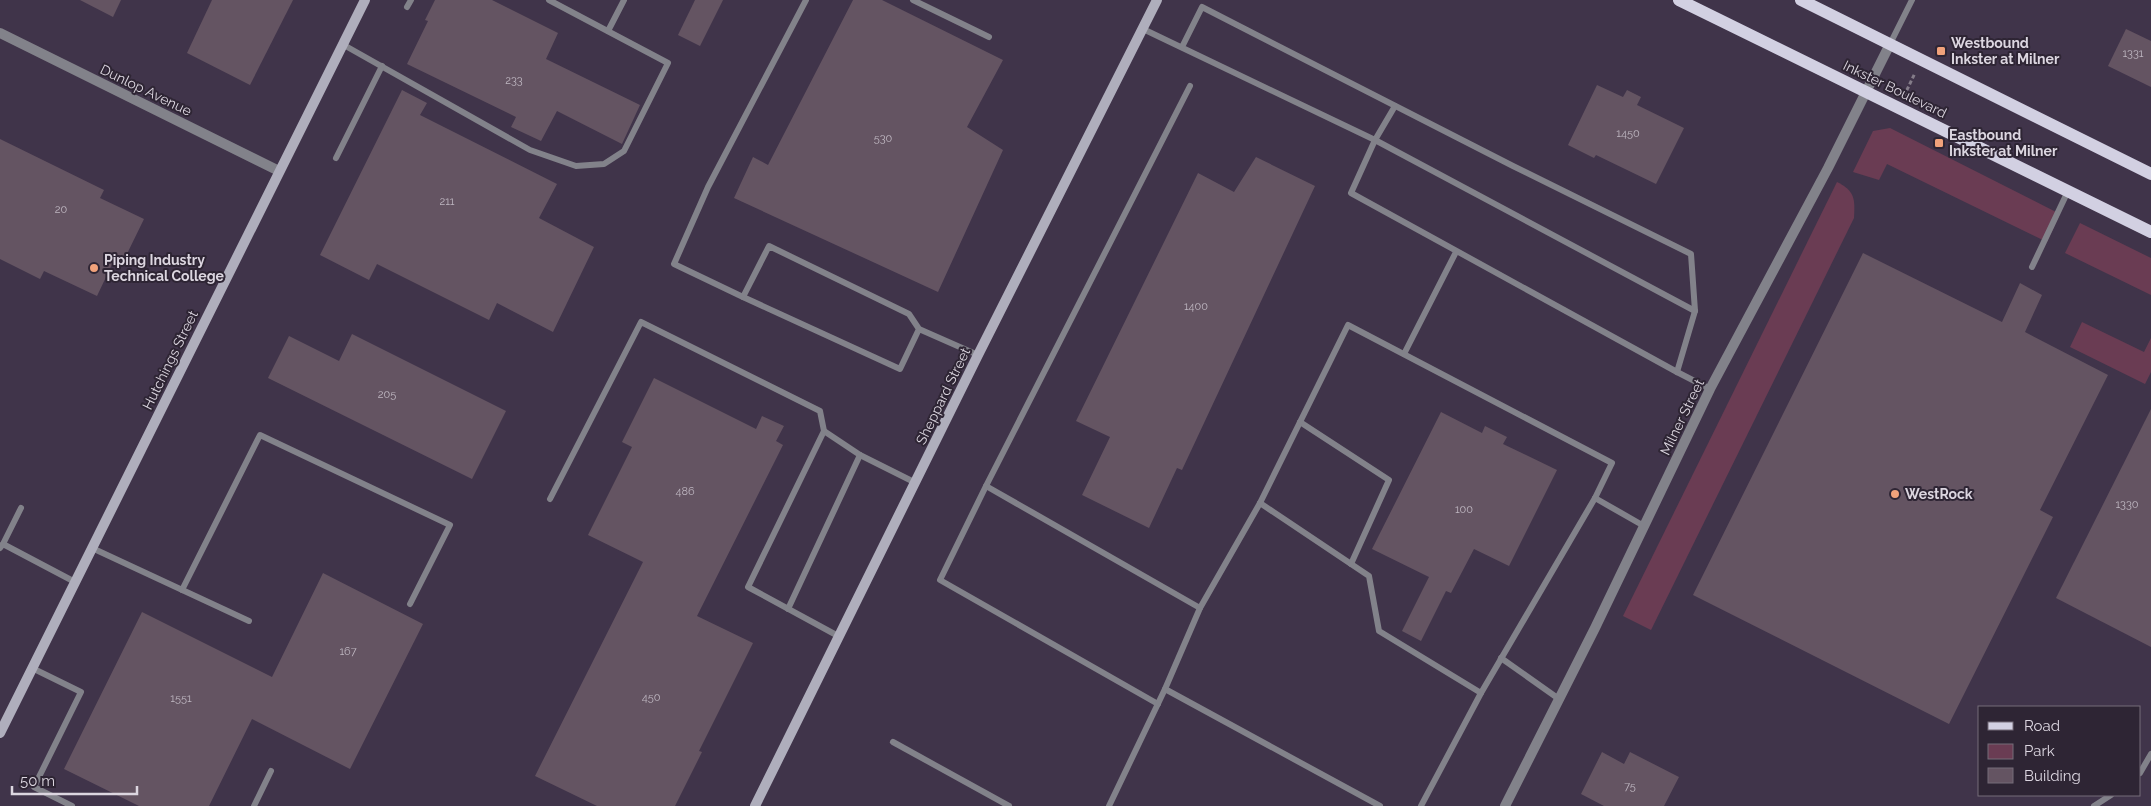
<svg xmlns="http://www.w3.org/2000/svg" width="2151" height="806" font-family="Raleway,sans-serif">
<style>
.built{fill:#40344a;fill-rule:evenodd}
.green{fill:#6a3c53}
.building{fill:#645462}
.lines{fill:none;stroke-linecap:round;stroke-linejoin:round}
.path{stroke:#847c89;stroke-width:3;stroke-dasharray:4 2.5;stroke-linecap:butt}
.lane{stroke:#82828a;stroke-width:6}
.street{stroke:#82828a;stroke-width:10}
.secondary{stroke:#afaebc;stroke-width:10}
.primary{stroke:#d2d0e2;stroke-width:12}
.poi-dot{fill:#f1a27b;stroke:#2e2534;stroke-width:2}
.labels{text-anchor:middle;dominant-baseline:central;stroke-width:4;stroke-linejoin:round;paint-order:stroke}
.number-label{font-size:11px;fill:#beb6c0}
.poi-label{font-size:14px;font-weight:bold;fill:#dcd6e0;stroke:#2e2534;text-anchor:start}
.street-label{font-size:14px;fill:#dcd6e0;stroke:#2e2534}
</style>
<rect width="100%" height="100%" fill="#382f3e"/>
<path class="built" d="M0,0h2151v806h-2151zM1980,707h160v88h-160z"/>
<g class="green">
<path d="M1890,128l170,86 -13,28 -160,-78 -8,16 -26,-8 20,-41z"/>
<path d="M1837,182c18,9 18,17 17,36l-203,412 -28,-14z"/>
<path d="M2080,223l71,35v37l-86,-42z"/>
<path d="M2082,322l62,30 7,-14v34l-6,12 -75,-37z"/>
</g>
<g class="building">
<path d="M80,0h41l-8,17z"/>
<path d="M212,0h81l-43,85 -63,-32z"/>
<path d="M435,0h57l66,33 -12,26 94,46 -18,39 -65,-33 -16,30 -30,-14 5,-10 -109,-53 21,-43 -3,-1z"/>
<path d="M695,0h28l-23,46 -22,-11z"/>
<path d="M853,0h29l121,60 -36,67 36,23 -65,142 -204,-94 19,-41 15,8z"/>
<path d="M2126,29l25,12v46l-43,-21z"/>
<path d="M1597,85l26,12 4,-7 14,7 -4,8 47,23 -28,56 -60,-29 -2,3 -26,-13z"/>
<path d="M402,90l25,13 -7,12 137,69 -18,34 55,29 -41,85 -56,-29 -8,17 -112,-56 -8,16 -49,-25z"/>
<path d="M0,139l104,51 -4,8 44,21 -20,41 -8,-4 -19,40 -53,-25 -4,8 -40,-20z"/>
<path d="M1256,157l59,29 -133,284 -5,-2 -28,60 -67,-33 28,-58 -34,-16 122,-248 36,19z"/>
<path d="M1863,253l139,69 18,-39 22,12 -17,37 83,43 -68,135 13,7 -104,207 -256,-129z"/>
<path d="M352,334l154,77 -34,68 -204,-101 21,-42 50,25z"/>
<path d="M654,378l102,51 6,-13 22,10 -8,15 7,4 -86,171 56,27 -54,108 3,1 -27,54h-78l-62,-30 108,-214 -55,-27 44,-88 -10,-5z"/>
<path d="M2151,409v238l-95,-49z"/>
<path d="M1441,412l41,21 3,-7 22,11 -4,7 54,26 -48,96 -35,-17 -23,44 -5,-2 -25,50 -19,-10 27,-54 -57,-28z"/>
<path d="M323,573l100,51 -73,145 -98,-50 -43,87h-70l-75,-37 78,-157 130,65z"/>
<path d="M1602,752l22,12 6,-12 49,25 -15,29h-60l-23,-12z"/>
</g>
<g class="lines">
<path class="path" d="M1904,96l11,-23"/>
<g class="lane">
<path d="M913,0l76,37"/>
<path d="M407,7l4,-7"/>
<path d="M1143,29l232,111 -24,53 326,179 18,-61 -4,-57 -178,-88 -311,-159 -20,40"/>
<path d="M608,31l16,-31"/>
<path d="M342,44l188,106 46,16 28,-2 20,-13 44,-88 -119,-63"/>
<path d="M1890,44l22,-44"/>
<path d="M1190,86l-204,400 214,122"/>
<path d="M1395,106l-20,34 320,171"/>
<path d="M336,158l46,-92"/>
<path d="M2032,267l36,-76"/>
<path d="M743,297l-69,-33 34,-77 98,-187"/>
<path d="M919,329l-19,40 -157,-72 26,-51 140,68 10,15 59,26"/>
<path d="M1404,354l52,-102"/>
<path d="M1677,372l33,17"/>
<path d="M1300,422l89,58 -38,84"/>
<path d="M824,431l-76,156 92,50"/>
<path d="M986,486l-46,94 218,124"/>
<path d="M1595,498l49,28"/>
<path d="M550,499l91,-177 179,89 4,20 36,24 56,28"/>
<path d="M1260,503l109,73 10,55 102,62"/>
<path d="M3,544l18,-36"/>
<path d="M0,548l3,-4 72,38"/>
<path d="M92,548l157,73"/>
<path d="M182,590l78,-155 190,90 -40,79"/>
<path d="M788,609l72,-154"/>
<path d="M1501,658l58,41"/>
<path d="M32,668l49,24 -47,95 38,19"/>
<path d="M1165,689l215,117"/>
<path d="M893,742l116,64"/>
<path d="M2140,773l11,-19"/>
<path d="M254,806l17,-35"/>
<path d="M1109,806l56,-117 35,-81 60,-105 88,-178 264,138 -17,35 -114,195 -60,113"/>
<path d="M2094,806l17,-11"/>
</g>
<g class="street">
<path d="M0,33l279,138"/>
<path d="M1505,806l90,-178 115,-239 118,-221 62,-124"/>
</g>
<g class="secondary">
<path d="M0,733l365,-733"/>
<path d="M755,806l223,-451 179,-355"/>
</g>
<g class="primary">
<path d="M1679,0l472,232"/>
<path d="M1801,0l350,174"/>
</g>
</g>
<g class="poi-dot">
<rect x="1936" y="46" width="10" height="10" rx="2.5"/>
<rect x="1934" y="138" width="10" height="10" rx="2.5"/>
<circle cx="94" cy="268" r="5"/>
<circle cx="1895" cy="494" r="5"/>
</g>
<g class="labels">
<g class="number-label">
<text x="2133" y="53">1331</text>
<text x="514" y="80">233</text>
<text x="1628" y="133">1450</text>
<text x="883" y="138">530</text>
<text x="447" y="201">211</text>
<text x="61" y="209">20</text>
<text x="1196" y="306">1400</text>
<text x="387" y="394">205</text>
<text x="685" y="491">486</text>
<text x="2127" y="504">1330</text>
<text x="1464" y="509">100</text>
<text x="348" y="651">167</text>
<text x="651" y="697">450</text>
<text x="181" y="698">1551</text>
<text x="1630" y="786">75</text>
</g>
<g class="poi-label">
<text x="1951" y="43">Westbound<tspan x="1951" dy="16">Inkster at Milner</tspan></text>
<text x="1949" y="135">Eastbound<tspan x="1949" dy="16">Inkster at Milner</tspan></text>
<text x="104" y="260">Piping Industry<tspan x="104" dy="16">Technical College</tspan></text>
<text x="1905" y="494">WestRock</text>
</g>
<g class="street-label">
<text transform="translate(1895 89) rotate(26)">Inkster Boulevard</text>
<text transform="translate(146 90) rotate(26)">Dunlop Avenue</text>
<text transform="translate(170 360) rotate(-64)">Hutchings Street</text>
<text transform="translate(943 396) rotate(-64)">Sheppard Street</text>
<text transform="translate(1682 417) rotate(-64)">Milner Street</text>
</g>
</g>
<rect x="1978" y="706" width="162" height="90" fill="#2e2534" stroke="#746c79"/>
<rect x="1988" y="722" width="25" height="8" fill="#d2d0e2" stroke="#746c79"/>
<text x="2024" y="731" font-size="15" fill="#dcd6e0">Road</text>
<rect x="1988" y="744" width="25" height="15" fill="#6a3c53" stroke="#746c79"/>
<text x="2024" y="756" font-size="15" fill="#dcd6e0">Park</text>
<rect x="1988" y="768" width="25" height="15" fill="#645462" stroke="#746c79"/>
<text x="2024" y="781" font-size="15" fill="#dcd6e0">Building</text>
<path d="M12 786v8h125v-8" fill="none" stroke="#dcd6e0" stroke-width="2.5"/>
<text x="20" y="786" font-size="15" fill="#dcd6e0" stroke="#2e2534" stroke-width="4" paint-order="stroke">50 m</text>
</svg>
